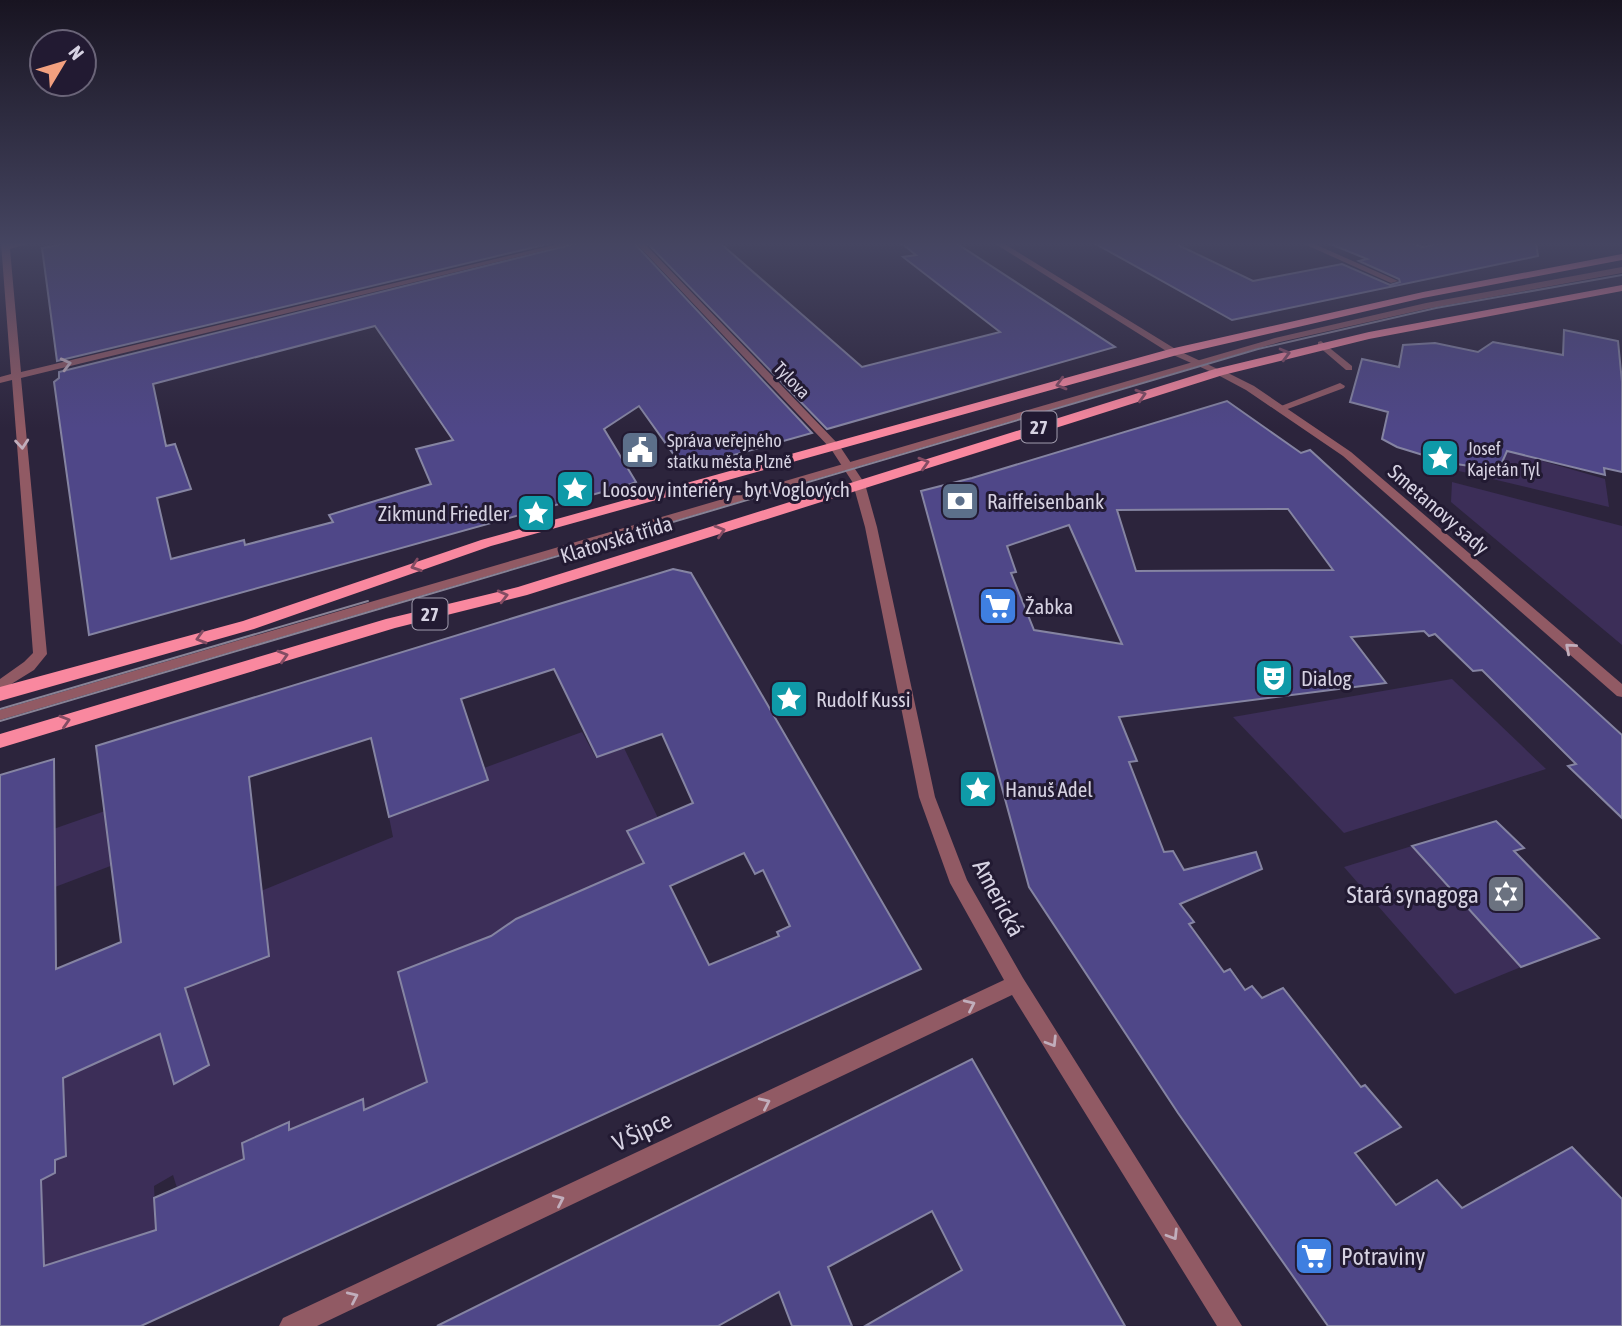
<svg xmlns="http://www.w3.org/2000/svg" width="1622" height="1326" font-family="'Asap Condensed',sans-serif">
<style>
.green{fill:#3c2e58}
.building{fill:#4f4788;stroke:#8584a2;stroke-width:2;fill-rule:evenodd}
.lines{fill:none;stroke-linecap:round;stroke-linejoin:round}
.service{fill:#915a64;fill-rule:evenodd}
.minor{fill:#915a64;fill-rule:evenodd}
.tertiary{fill:#915a64;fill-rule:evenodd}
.primary{fill:#f9889f;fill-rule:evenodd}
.tram{stroke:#888396;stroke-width:2}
.oneway{stroke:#834c63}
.oneway2{stroke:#c1aebc}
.labels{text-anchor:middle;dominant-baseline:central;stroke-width:6;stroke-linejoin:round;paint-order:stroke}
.far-street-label{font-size:18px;fill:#d6d2e2;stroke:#221a32}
.far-poi-label{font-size:18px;fill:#d6d2e2;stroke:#221a32;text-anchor:start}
.shield{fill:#221a32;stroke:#a09bad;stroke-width:2}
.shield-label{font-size:19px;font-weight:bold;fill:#d6d2e2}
.poi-label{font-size:21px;fill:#d6d2e2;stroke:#221a32;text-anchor:start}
.street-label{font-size:21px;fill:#d6d2e2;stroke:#221a32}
.near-poi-label{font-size:24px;fill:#d6d2e2;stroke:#221a32;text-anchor:end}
.near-street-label{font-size:24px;fill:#d6d2e2;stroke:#221a32}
</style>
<rect width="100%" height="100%" fill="#2c243c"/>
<g class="green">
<path d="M1507,451l98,28 4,28 -150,-36 1,-8 31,6 9,-2z"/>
<path d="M1452,482l170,44v119l-171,-143z"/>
<path d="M1452,679l94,90 -202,64 -111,-116z"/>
<path d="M582,732l14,26 28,-10 34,70 -31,14 17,31 -129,56 -24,17 -92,36 28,110 -63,28 -2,-11 -56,24 -16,16 -2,-16 -45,19 1,17 -67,29 -4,-13 -19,11 2,44 -116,38v-27l3,-2 -2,-59 14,-7v-13l11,-5 -4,-76 82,-38 -6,-35 131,-50 -8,-65 132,-54 -4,-20 99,-37 -4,-12z"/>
<path d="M105,811l16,51 -66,25 -13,-54z"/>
<path d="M1412,846l109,121 -66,27 -111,-127z"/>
</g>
<g class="building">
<path d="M69,243h483l-495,118 -15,-113z"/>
<path d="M578,243h56l178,190 -128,36 -45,-63 -35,23 32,53 -5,2 -542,151 -35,-253 5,-4v-6zM375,326l78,114 -37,9 15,35 -102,31 4,7 -88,23 -1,-5 -73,19 -14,-61 34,-9 -16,-45 -9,2 -13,-62z"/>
<path d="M647,243h73l142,124 138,-35 -97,-75 13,-2 -15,-12h55l159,104 -288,82z"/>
<path d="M1094,243h80l79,38 89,-17 48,21 10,-3 -1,-3 -40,-18 8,-2 -39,-16h84l10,4 22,-4h92l2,13 -306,64z"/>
<path d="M1564,330l54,11 4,41v90l-18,-4 1,7 -98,-24 -7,16 -9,2 -42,-6 -52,-16 -15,-8 6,-27 -38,-10 12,-43 37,8 4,-22 32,-2 43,9 15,-10 70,13z"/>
<path d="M1227,401l74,52 9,-3 312,285v83l-54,-52 8,-2 -94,-94 -9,1 -38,-37 -6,2 -5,-5 -73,6 35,46 -267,34 18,44 -8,1 35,90 9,-1 11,19 72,-18 6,17 -82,35 14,18 -5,2 35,48 6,-3 15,21 7,-4 10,12 21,-10 78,99 4,-2 36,42 -46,26 41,52 41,-25 25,28 110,-61 50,52v127h-294l-150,-213 -149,-226 -108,-396 51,-13zM1288,509l45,61 -197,1 -19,-61zM1069,525l53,119 -88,-14 -23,-57 5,-1 -9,-26z"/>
<path d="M673,569l18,4 230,396 -780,357h-141v-551l54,-16 2,210 65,-27 -25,-196zM554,669l43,88 65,-23 31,69 -66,28 17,32 -128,56 -25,17 -93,36 29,110 -63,28 -1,-11 -74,31v-8l-47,21 2,16 -90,39 2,32 -112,36 -3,-86 14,-7v-13l11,-4 -3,-78 97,-44 14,50 35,-19 -24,-77 84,-32 -20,-179 122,-39 18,79 99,-37 -27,-81zM744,853l11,21 8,-4 27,56 -13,6 2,4 -70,29 -39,-79z"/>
<path d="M1496,821l28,27 -10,3 85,87 -78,29 -109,-121z"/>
<path d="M972,1059l153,267h-260l97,-56 -30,-59 -104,56 24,59h-60l-13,-34 -61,34h-281z"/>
</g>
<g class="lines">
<g class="service">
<path d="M1622,267v6l-196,36 -146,33 -1280,378v-10l1275,-372 151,-35z"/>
<path d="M1321,341l31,25v4h-6l-28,-24v-4z"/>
<path d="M1340,383l5,3 -1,2 -59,22h-8l-1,-2z"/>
</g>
<g class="minor">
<path d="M1,243h29l-20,6 11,123 541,-129h13l-554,135 26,276 -13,16 -34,21v-12l24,-17 9,-9 -21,-273 -12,3v-6l11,-3z"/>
<path d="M1302,243h10l86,38 -7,2z"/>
<path d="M1216,370h6l32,16 97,66 271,232v13l-5,-1 -274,-240 -97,-66 -30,-16z"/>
<path d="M859,481l6,3 12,43 58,270 32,83 56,98 219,348h-25l-205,-331 -695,331h-38l4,-8 721,-338 -54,-97 -31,-86 -54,-270 -12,-43z"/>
</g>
<g class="tertiary">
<path d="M636,243h8l195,202 26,39 -2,2h-8l-24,-37z"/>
<path d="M994,243h9l174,107 47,22 -8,2 -45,-20z"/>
</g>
<g class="primary">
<path d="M1622,254v6l-199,38 -246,57 -686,191 -237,83 -254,72v-14l243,-66 238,-81 689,-191 253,-57z"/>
<path d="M1622,285v6l-253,48 -146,36 -696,220 -132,33 -395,120v-14l386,-115 132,-32 697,-218 154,-37z"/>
</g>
<g class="tram">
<path d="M0,709l368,-108"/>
<path d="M0,721l1258,-372 178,-41 186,-33"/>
</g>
</g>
<defs><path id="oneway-chevron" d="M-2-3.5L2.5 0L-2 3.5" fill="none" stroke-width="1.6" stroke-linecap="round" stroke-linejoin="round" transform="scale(1.75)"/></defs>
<g class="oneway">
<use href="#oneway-chevron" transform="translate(1285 354) rotate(-15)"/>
<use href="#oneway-chevron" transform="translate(1061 384) rotate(164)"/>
<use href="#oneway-chevron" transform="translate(1141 395) rotate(-17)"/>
<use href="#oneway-chevron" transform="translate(924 463) rotate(-17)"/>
<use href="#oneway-chevron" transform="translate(720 531) rotate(-17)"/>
<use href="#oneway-chevron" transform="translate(416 566) rotate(161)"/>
<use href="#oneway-chevron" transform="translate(503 596) rotate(-14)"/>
<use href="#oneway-chevron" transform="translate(201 638) rotate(164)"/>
<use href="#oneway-chevron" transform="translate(283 656) rotate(-17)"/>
<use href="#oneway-chevron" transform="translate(65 721) rotate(-17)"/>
</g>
<g class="oneway2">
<use href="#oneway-chevron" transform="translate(66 364) rotate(-14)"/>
<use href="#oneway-chevron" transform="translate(22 444) rotate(85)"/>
<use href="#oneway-chevron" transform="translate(1570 648) rotate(-139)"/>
<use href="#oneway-chevron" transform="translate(970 1005) rotate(-25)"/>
<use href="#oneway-chevron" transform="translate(1052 1042) rotate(58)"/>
<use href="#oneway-chevron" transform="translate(765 1103) rotate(-25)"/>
<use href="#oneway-chevron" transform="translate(559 1200) rotate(-25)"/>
<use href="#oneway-chevron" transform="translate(1173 1235) rotate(58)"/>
<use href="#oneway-chevron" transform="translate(353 1297) rotate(-25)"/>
</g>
<linearGradient id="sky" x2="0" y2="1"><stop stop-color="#181421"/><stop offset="0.57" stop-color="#454561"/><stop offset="1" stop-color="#454561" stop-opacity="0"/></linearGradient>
<rect width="1622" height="428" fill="url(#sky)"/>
<defs>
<g id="civic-square" transform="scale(2.0125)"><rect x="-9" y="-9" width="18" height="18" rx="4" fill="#5c6f8a" stroke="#221a32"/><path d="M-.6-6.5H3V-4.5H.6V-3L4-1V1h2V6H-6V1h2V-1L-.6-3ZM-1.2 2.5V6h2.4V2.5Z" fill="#fff"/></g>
<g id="sight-square" transform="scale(2.0125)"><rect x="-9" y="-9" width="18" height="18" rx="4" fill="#0f9aa8" stroke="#221a32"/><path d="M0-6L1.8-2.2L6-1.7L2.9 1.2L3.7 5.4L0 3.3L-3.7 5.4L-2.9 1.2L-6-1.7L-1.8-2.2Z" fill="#fff"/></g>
<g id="bank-square" transform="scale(2.0125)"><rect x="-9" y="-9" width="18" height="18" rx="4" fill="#5c6f8a" stroke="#221a32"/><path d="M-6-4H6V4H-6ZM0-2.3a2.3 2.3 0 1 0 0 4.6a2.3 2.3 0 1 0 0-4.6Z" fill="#fff"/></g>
<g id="supermarket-square" transform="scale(2.0125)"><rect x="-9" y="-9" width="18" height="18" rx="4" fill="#3f7fe0" stroke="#221a32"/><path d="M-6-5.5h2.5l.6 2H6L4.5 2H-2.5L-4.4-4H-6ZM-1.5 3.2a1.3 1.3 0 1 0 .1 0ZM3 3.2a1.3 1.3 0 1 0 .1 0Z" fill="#fff"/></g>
<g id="theatre-square" transform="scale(2.0125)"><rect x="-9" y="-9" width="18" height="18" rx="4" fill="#0f9aa8" stroke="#221a32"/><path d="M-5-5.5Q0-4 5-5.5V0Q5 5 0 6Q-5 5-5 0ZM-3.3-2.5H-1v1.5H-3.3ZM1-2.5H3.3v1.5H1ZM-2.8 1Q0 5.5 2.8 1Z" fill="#fff"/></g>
<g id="synagogue-square" transform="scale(2.0125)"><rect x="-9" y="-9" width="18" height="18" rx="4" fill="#6b7280" stroke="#221a32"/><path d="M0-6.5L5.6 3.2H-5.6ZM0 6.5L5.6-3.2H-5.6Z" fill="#fff"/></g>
</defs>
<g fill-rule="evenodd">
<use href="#civic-square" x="640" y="450"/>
<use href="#sight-square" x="1440" y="458"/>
<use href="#sight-square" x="575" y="489"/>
<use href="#bank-square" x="960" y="501"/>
<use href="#sight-square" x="536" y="513"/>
<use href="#supermarket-square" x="998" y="606"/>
<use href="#theatre-square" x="1274" y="678"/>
<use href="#sight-square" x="789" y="699"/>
<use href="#sight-square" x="978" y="789"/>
<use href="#synagogue-square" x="1506" y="894"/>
<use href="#supermarket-square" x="1314" y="1256"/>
</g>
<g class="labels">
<g class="far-street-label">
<text transform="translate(792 380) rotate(46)">Tylova</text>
</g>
<g class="far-poi-label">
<text x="667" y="440">Správa veřejného<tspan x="667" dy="21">statku města Plzně</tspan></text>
<text x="1467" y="448">Josef<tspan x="1467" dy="21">Kajetán Tyl</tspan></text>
</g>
<g class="shield">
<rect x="1021.5" y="411.5" width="35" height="31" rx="5"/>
<rect x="412.5" y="598.5" width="35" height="31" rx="5"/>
</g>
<g class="shield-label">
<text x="1039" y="427">27</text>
<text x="430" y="614">27</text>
</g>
<g class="poi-label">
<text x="602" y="489">Loosovy interiéry - byt Voglových</text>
<text x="987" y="501">Raiffeisenbank</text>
<text x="509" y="513" text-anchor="end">Zikmund Friedler</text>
<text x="1025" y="606">Žabka</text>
<text x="1301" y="678">Dialog</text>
<text x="816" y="699">Rudolf Kussi</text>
<text x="1005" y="789">Hanuš Adel</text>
</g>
<g class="street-label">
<text transform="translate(1439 509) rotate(41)">Smetanovy sady</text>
<text transform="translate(616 539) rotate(-17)">Klatovská třída</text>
</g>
<g class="near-poi-label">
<text x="1479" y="894">Stará synagoga</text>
<text x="1341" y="1256" text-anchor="start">Potraviny</text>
</g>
<g class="near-street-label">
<text transform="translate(999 898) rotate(62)">Americká</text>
<text transform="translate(642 1131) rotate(-25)">V Šipce</text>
</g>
</g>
<g transform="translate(63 63) rotate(52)"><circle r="33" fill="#221a32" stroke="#6a6478" stroke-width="2"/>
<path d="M0-5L12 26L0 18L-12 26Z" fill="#f2a07f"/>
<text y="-10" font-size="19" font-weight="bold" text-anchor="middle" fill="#d6d2e2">N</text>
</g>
</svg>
